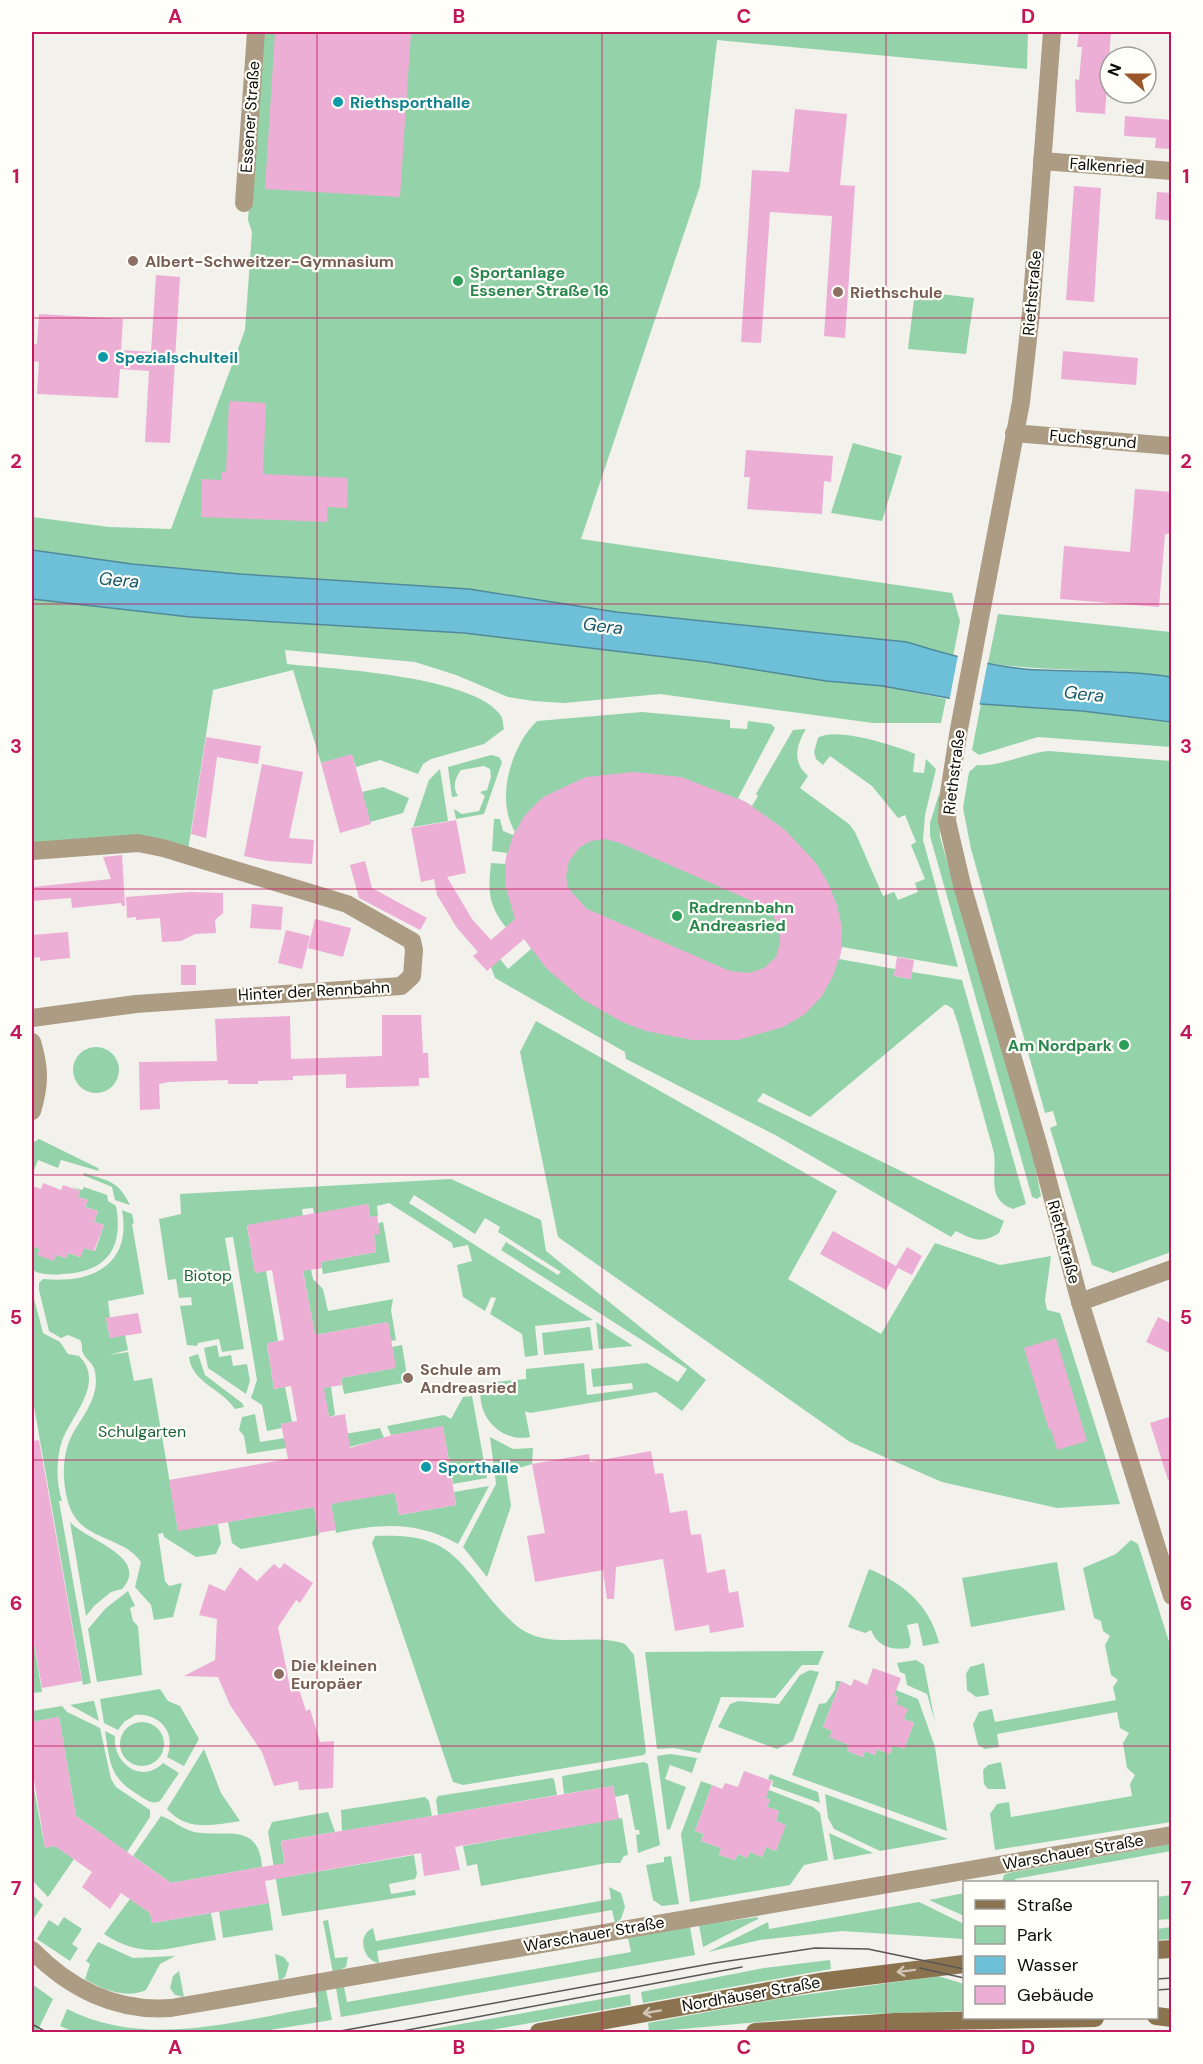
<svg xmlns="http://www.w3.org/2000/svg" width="1203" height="2064" font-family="'DM Sans',sans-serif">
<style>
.green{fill:#94d3aa}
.water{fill:#6dc0d8;stroke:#508a9a;stroke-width:1.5}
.pier{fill:#f2f1ec}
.building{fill:#ecaed5;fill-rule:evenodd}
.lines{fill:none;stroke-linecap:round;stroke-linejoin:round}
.street{stroke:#ad9c84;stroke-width:18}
.secondary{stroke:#8b734f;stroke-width:18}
.tram{stroke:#575755;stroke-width:1.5}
.oneway{stroke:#d1c6b5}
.grid{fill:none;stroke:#c2185b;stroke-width:1.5;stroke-opacity:0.55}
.culture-dot{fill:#0f9aa8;stroke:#fffef9;stroke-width:2}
.education-dot{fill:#8d6e63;stroke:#fffef9;stroke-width:2}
.leisure-dot{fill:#2e9e5b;stroke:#fffef9;stroke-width:2}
.labels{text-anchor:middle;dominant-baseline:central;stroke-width:4.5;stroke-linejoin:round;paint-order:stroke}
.culture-label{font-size:16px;font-weight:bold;fill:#0d838f;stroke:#fffef9;text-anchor:start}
.street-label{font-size:16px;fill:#0c0c0b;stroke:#fffef9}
.education-label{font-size:16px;font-weight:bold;fill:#785e54;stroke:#fffef9;text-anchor:start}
.leisure-label{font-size:16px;font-weight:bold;fill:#27864d;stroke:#fffef9;text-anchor:start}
.park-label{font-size:16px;fill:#1b623b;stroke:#fffef9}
.water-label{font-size:18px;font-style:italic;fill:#14596a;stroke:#fffef9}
.neatline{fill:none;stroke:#c2185b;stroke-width:2}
.grid-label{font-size:20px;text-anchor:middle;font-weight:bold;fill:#c2185b}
</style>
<rect width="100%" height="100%" fill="#f2f1ec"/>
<g class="green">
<path d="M260,32h768l-1,37 -310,-29 -17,146 -119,353 371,54 8,28 -7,36 -46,-15 -291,-30 -147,-23 -229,-15 -108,-10 -100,-14v-33l77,10 62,2 74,-199 7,-98 -4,-12z"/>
<path d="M915,291l59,7 -8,56 -58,-5z"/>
<path d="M853,443l49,13 -20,65 -51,-8z"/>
<path d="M32,599l158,18 274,16 243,29 119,19 57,5 63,13 -5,24h-68l-213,-29 -96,9 -31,-2 -25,-4 -52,-22 -41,-13 -130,-12 2,14c45,5 189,12 214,52 2,3 2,9 3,13l-20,15 -53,15 -8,5 -5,10 -38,-14 -24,7 -4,-12 -31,8 -28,-93 -80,20 -25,160 -156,-7z"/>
<path d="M998,614l173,18v45c-60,-10 -122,-4 -183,-14z"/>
<path d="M981,704l101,7 89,11v25l-133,-10 -59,18 -7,-5z"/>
<path d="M642,712l88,8v8l17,1 1,-8 23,3 4,4 -37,70 14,8 6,-10 -2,-2 37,-64 13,-1c-10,17 -14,33 2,47l-8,12 49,36 6,8 28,64 11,-4 4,8 20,-8 -3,-9 10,-4 -14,-34 5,-3 -11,-27 -7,3 -26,-32 -42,-30 -7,9 -7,-6 -2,-7 4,-14c16,-12 79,8 97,16l-2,18 11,1 2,-14 10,10 -11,46 -2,25 35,127 -116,-20 -3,12 56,10 -1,7 17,3 1,-7 50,8 64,224 -13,5c-27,-10 -16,-33 -19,-56l-36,-129 -5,-15 -6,-4h-3l-134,112 -47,-24 -6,8 247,120 -5,12c-17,11 -26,7 -43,-2l-5,6 -174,-101 -151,-77 -1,-7 -130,-74 -4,-11 9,-8 8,10 23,-20 -12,-20 -11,1c-20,-25 -20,-37 -17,-67l14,1 2,-11 -15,-2 2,-32h6l3,12 10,4 2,-3c-20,-33 -4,-86 22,-111z"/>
<path d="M1049,751l122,10v491l-58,21 -21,-8 -42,-137 7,-3 -4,-14 -8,2 -74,-264 -8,-41 6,-36 8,-7c24,2 48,-12 72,-14z"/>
<path d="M491,755l8,2 3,5 -18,52 -28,5 -2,-10 8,5 17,-3 6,-15 -5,-4 7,-2 4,-13 -1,-8 -6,-3 -23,4c-6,8 -9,17 -3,26l-6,1 -4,-30z"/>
<path d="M440,769l8,52 -35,6 16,-47z"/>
<path d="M383,787l26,11 -6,15 -33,9 -8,-30z"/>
<path d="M939,794l1,43 94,324 7,35 -4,3 -5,-2 -102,-361v-13z"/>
<path d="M536,1021l301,170 -49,88 93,55 54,-91 65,22 51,-9 -6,44 2,10 13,3 60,191 -63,4 -115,-26 -92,-40 -292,-205 -38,-185z"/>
<circle cx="96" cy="1070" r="23"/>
<path d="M39,1139l59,29 1,3 -38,-11 -3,8 -20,-8 -4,10 -2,-1v-26z"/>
<path d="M84,1173c24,8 34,7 46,32l-15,-5 -3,-13 -29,-12z"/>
<path d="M451,1179l90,41 5,31 160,129 -24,31 -26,-19 -126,21 -5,-2 5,26c-29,6 -54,-21 -49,-50l5,-4 40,-4v-10l58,-6 3,32 46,-6 -1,-6 -39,4 -2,-18 56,-6 31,19 9,-13 -186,-119 5,-8 52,33 3,-3 -63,-40 2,-5 -15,-9 -10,16 -61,-39 -5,8 184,117 -58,6 3,29 -13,2 -3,-23 -32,-20 6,-16 -5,-1 -6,14 -22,-14 -6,-32 15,-4 -4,-16 -15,3 -1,-5 -63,-40 -12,3 1,10 -8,1 -2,-13 -54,10 -1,-6 -11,1 1,7 -56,10 8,47 11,-2 12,70 -11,3 7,45 11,-2 7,35 -11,2 1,4 -15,3 -5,-26 -11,-7 6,-18 -24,-143 -8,1 19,111 -22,3 -3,-13 -21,4 -1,3 -10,-1 -7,-39 12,-1 -1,-8 -12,1 -3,-19 -8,1 -9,-61 22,-5 -1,-20z"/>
<path d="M72,1187l10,3 2,-3 23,8 1,6 8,5c8,43 -10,66 -53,68 -11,1 -22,1 -31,-4v-24l8,3 -2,5 18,1 10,3 2,-5 12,4 4,-9 11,3 9,-26 -10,-3 4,-11 -13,-4 3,-7 -10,-3 2,-6z"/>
<path d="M122,1210l10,4 2,9 -2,1 12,70 -36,7 2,17h-4l4,20 15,-3 3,15 -19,5 19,-3 6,29 18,-3 26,152 40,-6 3,19 -5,11 -20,3 -32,-20 -1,-4 -5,1 7,47 4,5 13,-3 -9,34 -19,3 -3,-15 -16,-18 6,-25c-18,-26 -58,-21 -71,-54 -8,-22 -9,-52 2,-73 11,-20 28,-38 23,-63 -1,-9 -10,-13 -12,-19 -2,-4 0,-8 -3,-13l-12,-5 -7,3 -12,-7 -10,-41v-7l4,-4c49,5 89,-14 79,-69z"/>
<path d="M383,1222l7,40 -67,12 -2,-12 55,-10 -2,-17 5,-12z"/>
<path d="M310,1264l3,15 10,10 5,22 65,-12 -2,11 5,30 -5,1 -3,-19 -73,13 -13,-70z"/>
<path d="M32,1291l11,42 17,9 8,12 11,2c27,27 -8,60 -17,85 -6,18 -6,42 0,60h-3l32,182 -8,2 -51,-290z"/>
<path d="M596,1322l37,24 -34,3z"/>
<path d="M590,1327l3,23 -49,5 -2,-22z"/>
<path d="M217,1345l2,12 12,-2 2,11 14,-2 3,17 -4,13 -38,-26 -4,-20z"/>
<path d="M402,1345l6,37 -64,12 -3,-16 54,-10 -3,-21z"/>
<path d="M198,1354l7,21 37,28 2,4 -9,2c-13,-20 -43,-26 -46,-52z"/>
<path d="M330,1380l5,35 -6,2 -7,-36z"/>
<path d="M472,1396l15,82 -34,6 -10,-57 -52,8 -4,-9 57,-11 7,4 12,-22z"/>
<path d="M255,1414l5,28 31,-5 2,10 -46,7 -3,-18 -5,-6 3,-13z"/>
<path d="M380,1428l4,10 -50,13 5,-16z"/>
<path d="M490,1437l23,12 20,-1 -1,16 -26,8 5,34 -24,71 -24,-30 33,-63z"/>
<path d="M392,1478l7,37 57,-10 -2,-13 35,-6 -31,58c-40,-23 -77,-21 -122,-11l-5,-29z"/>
<path d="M314,1507l5,28 -78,14 -9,-6 -4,-21z"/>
<path d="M70,1522c16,18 81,35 52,67l-11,3 -17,14 -8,10z"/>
<path d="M375,1536c71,-3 79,18 120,68 10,11 21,24 35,30 29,13 66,-1 95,10l9,11 12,97 -2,3 -181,30 -10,-3 -81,-239z"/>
<path d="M1131,1540l7,4 33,104v174l-176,28 -5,-36 7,-10 12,-2 2,15 121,-21 -2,-12 5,-9 -8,-7 -4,-25 6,-10 -9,-5 -3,-16 -120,22 2,13 -14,2 -7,-4 -5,-21 6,-12 13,-3 3,13 121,-22 -3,-13 5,-7 -7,-5 -6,-30 5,-9 -7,-5 -2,-10 -7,-3 -11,-50 33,-14z"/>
<path d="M1057,1562l8,48 -94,17 -9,-49z"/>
<path d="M869,1569c34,14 61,36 70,74l-16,3 -5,-23 -11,2 4,17 -2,6c-18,3 -32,-2 -38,-18l-6,3 -17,-6z"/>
<path d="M128,1591l7,15 -5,2 3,13 5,5 4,49 -45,7 -9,-53 18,-21z"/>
<path d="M33,1638l9,54 -10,1v-54z"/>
<path d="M824,1651l-6,14h-16l-27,33 -54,-1 -21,56 -26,-5 -17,1 -12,-97z"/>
<path d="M916,1660l8,5 11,57 -8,-28 -20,-9 -2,-11 -5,-2 -3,-9z"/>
<path d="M984,1663l5,32 -13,2 -9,-7 -1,-16 4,-7z"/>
<path d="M810,1670l9,2 -26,69 -16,8 -59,-22 12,-23 8,-3 41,3 21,-29z"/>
<path d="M836,1681h5l-18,46 9,4 -2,6 19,8 -2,6 16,6 2,-6 10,4 2,-6 13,5 3,-9 11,4 10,-26 -10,-4 -8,-15 2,-7 -9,-4 2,-5 27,11 17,48 12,84 -155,-56 27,-71 7,-1 9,-13z"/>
<path d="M160,1689l8,12 12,5 19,33 -15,27 -17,-9c10,-24 -7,-44 -32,-42l-11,7 -6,8 -14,-7 -4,-24z"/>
<path d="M94,1701l5,20 -29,-16 22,-4z"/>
<path d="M62,1706l5,6 33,16 11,51 5,8 34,23v7l-23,35 -51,-36 -17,-99 -27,5v-11z"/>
<circle cx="142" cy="1744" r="22"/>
<path d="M105,1731l10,5c-3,27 27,49 48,27l16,10 -19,28c-8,4 -14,-1 -21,-6 -30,-17 -29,-33 -34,-64z"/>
<path d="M204,1749l17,44 19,28c-26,4 -53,11 -73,-12z"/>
<path d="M670,1754l27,4 -5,15 -22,-8 -5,14 21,8 -16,42 -3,1 -10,-74z"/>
<path d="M644,1762l4,2 12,81 -22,8 -2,-18 4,-1 -1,-4h-4l-7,-36 -13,3 -2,-11 -49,8 -2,-18z"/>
<path d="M1001,1762l5,27h-18l-4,-5 -1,-14 5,-5z"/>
<path d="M770,1774l48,18 2,11 -48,-17 1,-5 -5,-2z"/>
<path d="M32,1778l13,70 10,-2 19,13 -26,38 -16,-17z"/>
<path d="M552,1778l2,1 3,16 -119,20 -2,-15 2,-4z"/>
<path d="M701,1781l11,4 -17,46 9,3 -3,7 20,7 -2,7 16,5 3,-6 9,4 3,-6 12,5 4,-10 10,4 9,-26 -9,-4 3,-10 -12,-4 3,-7 -10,-4 9,-6 44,17 7,6 8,47 -24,5 -14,20 -100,17 -9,-68z"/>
<path d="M825,1794l123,45 -68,12 -46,-22 -6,-11z"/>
<path d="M425,1797l4,4 3,15 -90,15 -1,-21z"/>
<path d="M328,1812l7,20 -54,9 6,36 127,-22 3,19 -2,5 -26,5 2,10 24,-4 1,5 -134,21 -14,-84 4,-10z"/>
<path d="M161,1816c12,4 21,13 33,16 31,6 65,-11 68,35l-91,16 -38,-27z"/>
<path d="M622,1818l6,37 -4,1 -4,7h-13l-126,23 -4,-22 -10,2 -4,-20z"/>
<path d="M829,1833l44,20 -39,7z"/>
<path d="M1171,1844v7l-156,28v3h-13l2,-7 4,-2z"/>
<path d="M671,1856l8,48 -17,2 -9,-6 -7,-35 18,-3v-5z"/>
<path d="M609,1887l12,6 4,14 -4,12 -6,4 -3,-13 -235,41 2,12c-16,-2 -23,-28 -6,-35l3,13 235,-42z"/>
<path d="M964,1893v23l-35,-16z"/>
<path d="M32,1894l11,11 -11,16z"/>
<path d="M1171,1895v24l-14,1v-23z"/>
<path d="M130,1899l20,14 2,10 59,-10 5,27c-46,7 -71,21 -112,-6z"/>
<path d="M919,1902l45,22v15l-122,-8 -82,9 -52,12 60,-30 1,7z"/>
<path d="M269,1903l4,27 -50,8 -4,-27z"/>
<path d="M64,1917l18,12 -10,15 6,4 -8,13 -33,-22 12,-19 9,6z"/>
<path d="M758,1917v2l-55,28 -4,-22z"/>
<path d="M328,1920l7,38 13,-1 -2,10 -13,6 -10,-52z"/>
<path d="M690,1927l5,28 -354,62 -5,-29 8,-1 3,15 284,-50 -3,-14z"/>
<path d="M1171,1927v12l-14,1v-11z"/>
<path d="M98,1942l35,16 42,-2 -15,8 -14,26c-19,9 -44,0 -61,-11l5,-15 -4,-3z"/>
<path d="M275,1954l9,3 5,7 -4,13 -6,4z"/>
<path d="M830,1960l1,9 -188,34 -2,-11 123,-24z"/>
<path d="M179,1971l5,26 -9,-2 -5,-7 3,-12z"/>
<path d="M938,1976l26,8v27l-127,4 -188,17 -1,-9 134,-25z"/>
<path d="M32,1984l21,15 -16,33h-5z"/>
<path d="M326,1990l6,30 -75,12h-183l-14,-6 7,-17c79,40 168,12 250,-2l-2,-15z"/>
<path d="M630,1994l1,11 -151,27h-64z"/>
</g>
<path class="water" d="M32,550l100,14 108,10 229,15 147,23 291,30c38,12 77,23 117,27 50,4 98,0 147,8v45l-89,-11 -101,-7 -98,-18 -57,-5 -119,-19 -243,-29 -274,-16 -158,-18z"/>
<path class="pier" d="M958,655l30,5 -9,47 -30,-5z"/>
<g class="building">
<path d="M275,32h136l-11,165 -135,-8z"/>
<path d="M1079,32h32l-6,82 -29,-2 -1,-33 4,1 3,-33h-5z"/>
<path d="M795,109l52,5 -7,71 15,1 -10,152 -21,-2 8,-120 -62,-4 -9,131 -20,-1 11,-172 37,2z"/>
<path d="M1125,116l47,4v29l-17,-1 1,-10 -32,-2z"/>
<path d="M1074,186l27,2 -7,114 -28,-2z"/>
<path d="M1157,192l15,1v28l-17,-2z"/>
<path d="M156,275l24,2 -10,166 -25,-1 4,-71 -29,-2 -2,29 -81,-4 2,-32 -7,-1v-17h5l2,-30 84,5 -2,31 30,2z"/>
<path d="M1063,351l75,7 -2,27 -75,-6z"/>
<path d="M229,401l37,2 -3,71 85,4 -1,30 -20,-1v15l-126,-5 1,-38 19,1 1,-8h4z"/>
<path d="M746,450l87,6 -2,26 -7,-1 -2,33 -75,-5 3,-32h-6z"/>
<path d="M1135,489l37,3v42h-7l-6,73 -99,-8 4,-53 66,6z"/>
<path d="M206,737l55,9 -3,18 -41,-7 -11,81 -15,-4z"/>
<path d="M352,754l19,70 -31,9 -19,-70z"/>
<path d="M262,764l41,8 -14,66 25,2 -2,24 -44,-3 -24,-5z"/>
<path d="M634,772l47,5 65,25 39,28 31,33 12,20 9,22 5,23 -1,25 -8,23 -11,20 -17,18 -22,13 -45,13h-46l-46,-9 -24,-9 -40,-23 -35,-30 -23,-30 -37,32 -14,-15 5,-4 -21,-24 -20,-33 -3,-16 -13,3 -10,-54 45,-8 10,53 -19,4 25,42 19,21 24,-21 -10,-35 1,-26 7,-22 12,-21 18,-18 43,-20zM605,839l15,4 141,62 11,9 8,15v14l-4,14 -12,11 -15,5 -19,-2 -143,-62 -19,-21 -2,-11 3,-16 11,-14 11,-6z"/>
<path d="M122,855l3,51h-3l-1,-3 -49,5 -1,-10 -39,3v-14l79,-8 -8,-22z"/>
<path d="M365,861l7,27 55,30 -7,12 -61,-32 -9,-33z"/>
<path d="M190,892l33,1v20l-8,7 1,13 -21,1 -14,7 -19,1 -2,-24 -24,2v-3l-9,1 -1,-21z"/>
<path d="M252,904l31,3 -2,23 -31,-2z"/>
<path d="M315,919l36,9 -8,29 -35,-9z"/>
<path d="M286,930l24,6 -8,33 -24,-6z"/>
<path d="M68,932l2,26 -30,3v-4l-8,1v-23z"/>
<path d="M897,957l17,3 -3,19 -17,-3z"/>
<rect x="181" y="965" width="15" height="20"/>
<path d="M382,1015h39l2,38h5l1,25h-10v8l-73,2v-14l-53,2v4l-35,1v3h-30v-4l-59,2 -10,2 1,25 -20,1 -1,-48 78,-1 -2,-42 75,-3 1,43 91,-3z"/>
<path d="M43,1183l18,7 2,-5 17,6 -2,6 10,3 -3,7 13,4 -4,11 10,3 -10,26 -10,-3 -3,9 -13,-4 -2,5 -10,-3 -2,6 -17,-6 3,-6 -8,-3v-60l9,3z"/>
<path d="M368,1204l2,13 7,-1 3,18 -6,1 2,17 -55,10 1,6 -19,3 12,64 73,-13 8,46 -55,10 1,7 -18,3 5,29 16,-3 5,34 42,-13 51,-9 13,79 -57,10 -4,-22 -64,11 5,26 -17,3 -5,-26 -136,24 -9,-51 119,-21 -7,-35 16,-3 -6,-35 -17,3 -7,-46 17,-3 -12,-70 -17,3 -8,-48z"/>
<path d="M833,1231l63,35 11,-19 15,9 -10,19 -14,-7 -12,22 -66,-36z"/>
<path d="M138,1313l4,20 -32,5 -4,-20z"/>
<path d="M1158,1317l14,7v30l-26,-12z"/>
<path d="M1056,1338l31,103 -30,9 -6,-21 -2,1 -25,-82z"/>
<path d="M1172,1416v64h-4l-18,-57z"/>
<path d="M39,1440l43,241 -40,7 -10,-57v-190z"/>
<path d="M651,1451l4,23 8,-1 7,40 17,-3 4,25 10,-1 6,39 18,-4 4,24 9,-2 6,36 -34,6 -1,-8 -34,6 -12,-72 -47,8 -2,32h-7l-4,-29 -68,12 -8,-46 18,-3 -13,-69 57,-10 1,8z"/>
<path d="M284,1563l29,20 -13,20 -4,-3 -18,27 13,65 8,-3 7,22 4,-2 10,33 14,-1 -1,47 -34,2 -1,-9 -24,5 -12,-34 -32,-47 -12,-28 -34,-1 31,-16 2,-41 -18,-4 10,-31 16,7 15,-24 17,14 17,-17 6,5z"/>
<path d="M873,1668l28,10 -7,18 4,1 -2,7 12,5 -4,10 10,4 -10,26 -11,-4 -3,9 -13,-5 -2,6 -10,-4 -2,6 -16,-6 2,-6 -20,-8 3,-6 -9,-4 18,-46 10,5 3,-7 13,6z"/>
<path d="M59,1717l17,99 95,67 114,-20 -4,-22 332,-55 6,33 -164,28 5,23 -36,6 -3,-23 -156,28 4,22 -117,20 -2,-10 -29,-20 -11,16 -28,-22 10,-15 -37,-26 -10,2 -13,-81v-45z"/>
<path d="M744,1771l28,10 -6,17 4,2 -3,7 12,4 -3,10 10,4 -10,26 -10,-4 -4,10 -12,-5 -3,6 -9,-4 -3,6 -16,-5 2,-7 -20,-7 3,-7 -9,-3 17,-46 10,4 3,-6 13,4z"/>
</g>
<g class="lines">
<g class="street">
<path d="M1052,32l-21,280 -10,90 -62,327 -11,70 -1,22 15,64 77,262 41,155 92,294"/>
<path d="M1042,161l130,10"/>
<path d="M244,203l12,-171"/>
<path d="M1014,433l158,13"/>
<path d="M32,851l106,-8 25,5 184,56 65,37 2,9 -2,26 -11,10 -265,18 -104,14"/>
<path d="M32,1042c8,26 8,43 0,69"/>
<path d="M1080,1302l92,-33"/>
<path d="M32,1950c37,38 84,62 139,58l1001,-173"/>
</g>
<g class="secondary">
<path d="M1156,1950l16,-1"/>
<path d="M1156,2016l16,2"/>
<path d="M539,2032l280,-50 145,-18"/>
<path d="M755,2032l140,-10 200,-4"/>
</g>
<g class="tram">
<path d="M920,1968l44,10"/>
<path d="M1156,1979l16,-1"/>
<path d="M1156,1990l16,-1"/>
<path d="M32,2024l14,8"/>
<path d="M335,2032l380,-69 100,-15 53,1 96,20"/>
<path d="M397,2032l345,-65"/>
</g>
</g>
<defs><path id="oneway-shaft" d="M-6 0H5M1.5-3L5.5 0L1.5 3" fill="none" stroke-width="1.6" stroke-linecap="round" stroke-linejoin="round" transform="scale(1.5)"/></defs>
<g class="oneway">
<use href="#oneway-shaft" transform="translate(906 1971) rotate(173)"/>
<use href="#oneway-shaft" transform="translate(652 2012) rotate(170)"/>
</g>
<path class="grid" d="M317,32v2000M602,32v2000M886,32v2000M32,318h1140M32,604h1140M32,889h1140M32,1175h1140M32,1460h1140M32,1746h1140"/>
<g class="culture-dot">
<circle cx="338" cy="102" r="6"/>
<circle cx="103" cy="357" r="6"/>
<circle cx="426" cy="1467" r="6"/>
</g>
<g class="education-dot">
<circle cx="133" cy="261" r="6"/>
<circle cx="838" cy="292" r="6"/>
<circle cx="408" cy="1378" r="6"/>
<circle cx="279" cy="1674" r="6"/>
</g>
<g class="leisure-dot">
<circle cx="458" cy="281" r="6"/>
<circle cx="677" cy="916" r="6"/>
<circle cx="1124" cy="1045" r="6"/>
</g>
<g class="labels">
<g class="culture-label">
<text x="350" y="102">Riethsporthalle</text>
<text x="115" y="357">Spezialschulteil</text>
<text x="438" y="1467">Sporthalle</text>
</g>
<g class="street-label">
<text transform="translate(250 117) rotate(-86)">Essener Straße</text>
<text transform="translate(1107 166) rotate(4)">Falkenried</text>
<text transform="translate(1032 293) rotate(-85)">Riethstraße</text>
<text transform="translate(1093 439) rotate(5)">Fuchsgrund</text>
<text transform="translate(954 772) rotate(-83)">Riethstraße</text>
<text transform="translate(314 991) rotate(-3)">Hinter der Rennbahn</text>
<text transform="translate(1064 1242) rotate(75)">Riethstraße</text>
<text transform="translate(1073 1852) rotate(-10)">Warschauer Straße</text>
<text transform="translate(594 1934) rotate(-10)">Warschauer Straße</text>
<text transform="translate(751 1994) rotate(-10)">Nordhäuser Straße</text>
</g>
<g class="education-label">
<text x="145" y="261">Albert-Schweitzer-Gymnasium</text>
<text x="850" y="292">Riethschule</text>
<text x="420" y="1369">Schule am<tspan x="420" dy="18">Andreasried</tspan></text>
<text x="291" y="1665">Die kleinen<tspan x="291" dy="18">Europäer</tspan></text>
</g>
<g class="leisure-label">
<text x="470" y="272">Sportanlage<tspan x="470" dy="18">Essener Straße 16</tspan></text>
<text x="689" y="907">Radrennbahn<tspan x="689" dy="18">Andreasried</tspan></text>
<text x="1112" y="1045" text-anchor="end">Am Nordpark</text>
</g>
<g class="park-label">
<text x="208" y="1275">Biotop</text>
<text x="142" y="1431">Schulgarten</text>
</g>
<g class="water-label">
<text transform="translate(119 580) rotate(5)">Gera</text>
<text transform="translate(603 626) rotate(7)">Gera</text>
<text transform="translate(1084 694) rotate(6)">Gera</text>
</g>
</g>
<rect width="1203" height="2064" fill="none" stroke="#fffef9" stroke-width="66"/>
<rect x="963" y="1881" width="195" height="138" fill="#fffef9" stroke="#9e9d9a" stroke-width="1.5"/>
<rect x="975" y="1900" width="30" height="9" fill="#8b734f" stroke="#9e9d9a" stroke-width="1.5"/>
<text x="1017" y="1911" font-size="18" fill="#0c0c0b">Straße</text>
<rect x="975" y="1926" width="30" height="18" fill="#94d3aa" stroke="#9e9d9a" stroke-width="1.5"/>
<text x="1017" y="1941" font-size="18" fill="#0c0c0b">Park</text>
<rect x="975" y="1956" width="30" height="18" fill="#6dc0d8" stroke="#9e9d9a" stroke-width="1.5"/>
<text x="1017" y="1971" font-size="18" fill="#0c0c0b">Wasser</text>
<rect x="975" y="1986" width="30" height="18" fill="#ecaed5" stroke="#9e9d9a" stroke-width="1.5"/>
<text x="1017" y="2001" font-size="18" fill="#0c0c0b">Gebäude</text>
<g transform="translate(1128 75) rotate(291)"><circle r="28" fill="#fffef9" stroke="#9e9d9a" stroke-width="1.5"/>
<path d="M0-4.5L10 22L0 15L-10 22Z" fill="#9b5729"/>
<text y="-9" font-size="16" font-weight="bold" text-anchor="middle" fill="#0c0c0b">N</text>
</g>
<rect x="33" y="33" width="1137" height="1998" class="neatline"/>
<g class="grid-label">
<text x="175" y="23">A</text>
<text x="459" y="23">B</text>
<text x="744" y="23">C</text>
<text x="1028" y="23">D</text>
<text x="16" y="183">1</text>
<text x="1186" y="183">1</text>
<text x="16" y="468">2</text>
<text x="1186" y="468">2</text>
<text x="16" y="753">3</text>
<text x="1186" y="753">3</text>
<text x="16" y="1039">4</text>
<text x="1186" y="1039">4</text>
<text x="16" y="1324">5</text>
<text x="1186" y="1324">5</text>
<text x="16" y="1610">6</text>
<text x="1186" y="1610">6</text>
<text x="16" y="1895">7</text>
<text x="1186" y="1895">7</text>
<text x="175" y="2054">A</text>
<text x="459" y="2054">B</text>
<text x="744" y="2054">C</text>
<text x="1028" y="2054">D</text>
</g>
</svg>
